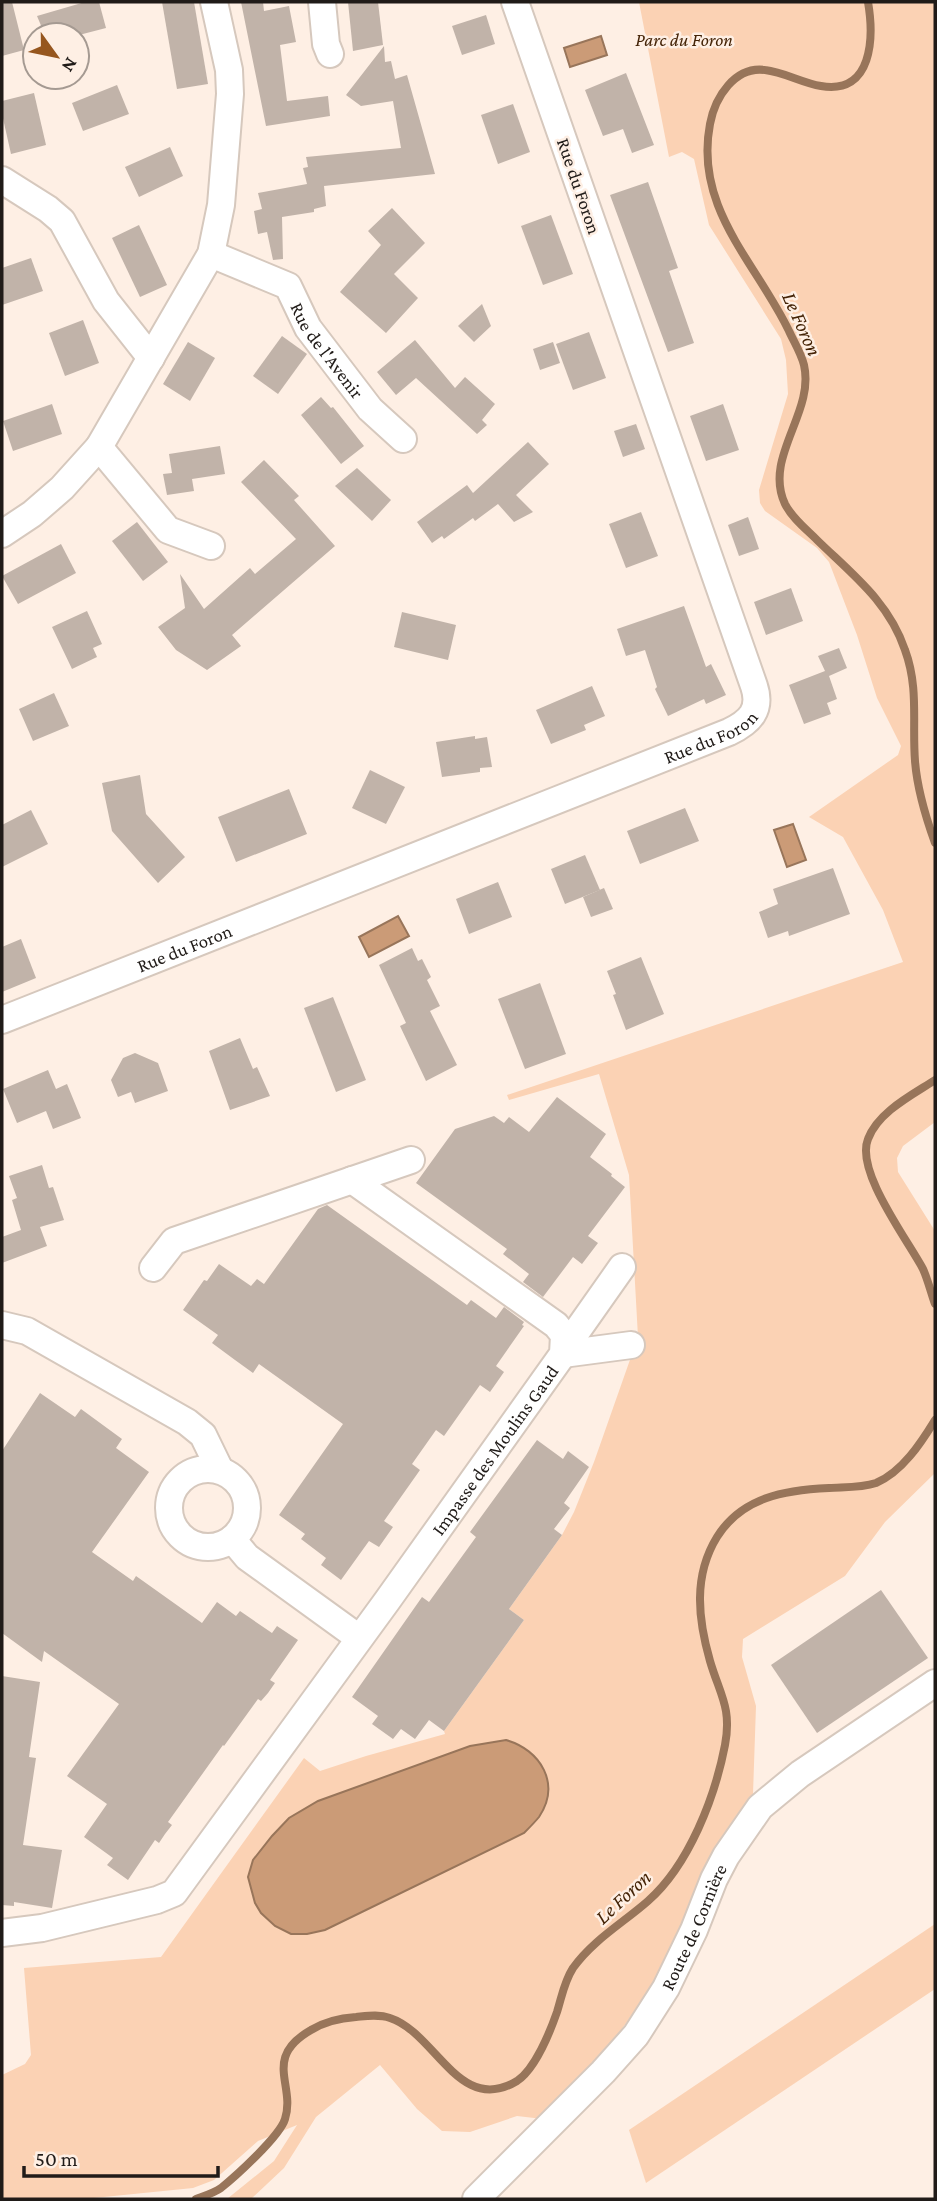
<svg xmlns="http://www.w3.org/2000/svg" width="937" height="2201" font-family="'Crimson Pro',serif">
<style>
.green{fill:#fbd2b4}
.water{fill:#cb9b77;stroke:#98755a;stroke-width:2}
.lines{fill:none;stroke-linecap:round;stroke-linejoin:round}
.stream{stroke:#98755a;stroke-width:8}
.building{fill:#c1b3a9}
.minor-casing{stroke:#d6c8bd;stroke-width:30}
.minor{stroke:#fff;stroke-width:26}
.labels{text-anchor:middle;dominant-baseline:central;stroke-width:5;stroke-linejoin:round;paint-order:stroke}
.park-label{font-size:19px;font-style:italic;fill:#442306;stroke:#feefe4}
.street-label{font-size:19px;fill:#201b18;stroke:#feefe4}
.water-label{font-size:21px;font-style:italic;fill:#442306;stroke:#feefe4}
</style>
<rect width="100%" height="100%" fill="#feefe4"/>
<g class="green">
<path d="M639,2h296v1120l-32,24 -6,12 1,14 37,59v242l-50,49 -40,54 -102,63 -1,18 14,49 -3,88 -32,48 -73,158 -14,12 -34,48 -57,59 -26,-3 -47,16 -28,-1 -25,-22 -37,-44 -64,52 -32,51 -33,31h-24l47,-38 23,-36 -39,16 -44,39 -21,8 -109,11h-82v-124l23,-11 6,-9 -7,-87 137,-11 143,-199 16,13 46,-15 79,-22 -1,-3 80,-111 -15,-11 53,-74 12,-23 20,-50 44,-125 -9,-162 -30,-101 -90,26 -2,-5 396,-133 -20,-52 -40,-73 -34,-20 89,-62 3,-9 -24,-48 -20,-63 -28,-73 -12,-14 -52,-37 -5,-8 -1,-13 29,-96 -2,-34 -5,-21 -72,-114 -15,-66 -12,-7 -13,5z"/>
<path d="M935,1924v65l-289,194 -17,-53z"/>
</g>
<g class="water">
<path d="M601,36l6,19 -37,12 -6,-19z"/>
<path d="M793,824l13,36 -19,7 -13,-37z"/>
<path d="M398,916l11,20 -40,21 -10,-20z"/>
<path d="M506,1740c35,10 55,44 33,77 -4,5 -10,11 -15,16l-199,97 -18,4h-16l-16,-8 -14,-13 -6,-10 -7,-26 5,-17 19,-24 17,-18 29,-17 152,-55z"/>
</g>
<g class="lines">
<g class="stream">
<path d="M868,2c6,35 5,93 -47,84 -19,-3 -37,-14 -56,-16 -30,-4 -50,27 -55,54 -16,84 45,137 79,207 5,11 12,22 15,34 11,48 -41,92 -19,139 7,14 21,25 32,36 35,34 72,62 88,110 14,38 7,72 10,111 2,26 11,57 20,82"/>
<path d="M935,1080c-23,15 -57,32 -67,59 -13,32 39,100 55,130 5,11 8,24 12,35"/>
<path d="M196,2199c8,-3 18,-6 25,-11 15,-12 59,-52 64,-69 11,-34 -23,-61 26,-89 13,-8 30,-12 45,-13 11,-1 23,-3 34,1 46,15 69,98 127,63 18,-12 33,-49 40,-69 5,-16 7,-30 16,-44 20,-28 50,-45 75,-67 41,-36 67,-104 77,-156 7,-37 -5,-50 -15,-84 -12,-42 -17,-85 7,-124 25,-40 68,-47 112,-49 15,-1 32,0 47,-5 26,-11 45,-40 59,-63"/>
</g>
</g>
<g class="building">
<path d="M2,2h10l12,48 -22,6z"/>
<path d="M85,2h14l7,26 -27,7h-34l-8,-19z"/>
<path d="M162,2h32l14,82 -31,5z"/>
<path d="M241,2h22l1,9 25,-5 7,36 -16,3 7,56 41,-5 2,20 -64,10z"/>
<path d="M348,2h30l5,43 -30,6z"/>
<path d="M486,15l9,29 -33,11 -10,-29z"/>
<path d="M384,46l1,16 6,-1 4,18 12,-4 28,99 -111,12 2,20 -12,3v3l-32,5 1,42 -10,1 -6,-28 -9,2 -4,-23 8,-2 -4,-16 49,-9 -4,-16 5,-1 -2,-10 95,-9 -8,-47 -32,5 -15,-11z"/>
<path d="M626,73l28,72 -22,8 -9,-24 -20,7 -18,-46z"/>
<path d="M117,85l12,29 -46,17 -11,-28z"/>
<path d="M34,93l12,52 -35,9 -9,-40v-13z"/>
<path d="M513,104l17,48 -32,12 -17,-49z"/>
<path d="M170,147l13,29 -44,21 -14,-30z"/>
<path d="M648,182l30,86 -9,3 25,72 -26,9 -58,-157z"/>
<path d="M392,208l33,35 -31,31 24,24 -32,35 -46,-41 41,-47 -13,-14z"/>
<path d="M551,215l22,59 -30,11 -22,-59z"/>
<path d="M139,225l28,60 -27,12 -28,-59z"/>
<path d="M31,258l12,33 -41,14v-37z"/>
<path d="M482,304l9,22 -17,16 -16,-16z"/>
<path d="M83,320l16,43 -34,13 -16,-43z"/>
<path d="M589,332l17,46 -33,12 -17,-46z"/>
<path d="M282,336l25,18 -29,40 -25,-18z"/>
<path d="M415,340l40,48 10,-11 30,27 -13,16 5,5 -10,9 -61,-56 -20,17 -19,-23z"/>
<path d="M188,342l27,16 -25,43 -27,-17z"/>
<path d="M553,342l7,21 -20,7 -7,-21z"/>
<path d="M321,397l10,11 2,-1 31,39 -23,18 -40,-49z"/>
<path d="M52,404l10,30 -49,17 -10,-30z"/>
<path d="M723,404l16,46 -33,11 -16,-45z"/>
<path d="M636,424l9,25 -22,8 -9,-26z"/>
<path d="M528,442l21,22 -33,31 17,17 -19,10 -16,-18 -23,17 -2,-3 -29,21 -2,-3 -10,7 -15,-21 50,-37 6,8z"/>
<path d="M220,446l5,28 -33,5 2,12 -27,4 -4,-21 9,-1 -3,-19z"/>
<path d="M264,460l35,36 -5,4 41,46 -103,89 9,11 -34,24 -31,-20 -18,-23 27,-19 -5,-34 24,35 46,-41 5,6 41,-35 -55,-57z"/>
<path d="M357,468l34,32 -19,21 -37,-35z"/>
<path d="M641,512l17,44 -32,12 -17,-44z"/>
<path d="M748,517l11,32 -20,7 -11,-31z"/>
<path d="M137,522l31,40 -25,19 -31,-40z"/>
<path d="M61,544l15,29 -58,31 -16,-28z"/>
<path d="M791,588l12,33 -37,14 -12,-33z"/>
<path d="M684,606l22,61 5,-3 15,31 -20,9 -2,-5 -36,17 -13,-27 2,-2 -12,-37 -19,6 -9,-27z"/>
<path d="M87,611l15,33 -9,4 4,9 -25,12 -20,-42z"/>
<path d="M402,612l54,13 -8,35 -54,-13z"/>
<path d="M839,648l8,20 -18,8 8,23 -10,4 4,11 -27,10 -15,-39 36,-14 -7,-15z"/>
<path d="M592,686l13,30 -21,9 2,5 -35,14 -15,-34z"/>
<path d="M54,693l15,33 -36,15 -14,-32z"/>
<path d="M475,736v3l12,-2 5,30 -12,1v4l-38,5 -6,-35z"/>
<path d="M370,770l35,17 -19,37 -34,-16z"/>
<path d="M140,775l6,39 39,43 -27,26 -46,-52 -10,-48z"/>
<path d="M289,789l18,45 -71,28 -18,-45z"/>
<path d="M685,808l14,33 -59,23 -13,-33z"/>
<path d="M31,810l17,34 -46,23v-42z"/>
<path d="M585,855l15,35 -35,14 -14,-35z"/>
<path d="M833,868l17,46 -61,22 -1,-5 -20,7 -9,-26 19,-8 -5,-15z"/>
<path d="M498,882l14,35 -43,17 -13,-35z"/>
<path d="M604,888l9,21 -22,8 -8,-20z"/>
<path d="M21,939l15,39 -34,14v-45z"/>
<path d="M412,948l6,13 4,-2 9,18 -4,3 13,26 -10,5 27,54 -31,16 -26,-55 6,-3 -27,-58z"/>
<path d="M641,957l23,57 -38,16 -13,-35 3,-1 -9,-23z"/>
<path d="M540,983l26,71 -41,15 -27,-70z"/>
<path d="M333,997l33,83 -30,12 -32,-84z"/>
<path d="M240,1038l13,31 4,-2 13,29 -40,14 -21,-59z"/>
<path d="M135,1053l23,10 10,28 -33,12 -4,-11 -13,5 -7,-17 12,-22z"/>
<path d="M48,1070l8,19 11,-5 14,34 -28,11 -7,-18 -29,12 -14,-34z"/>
<path d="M557,1097l49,37 -16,23 22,17 -1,2 14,11 -37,49 10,7 -16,21 -9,-7 -30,40 -20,-15 6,-8 -26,-20 4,-5 -91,-66 39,-54 39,-13 10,7 5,-6 20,15z"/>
<path d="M42,1165l7,23 4,-1 11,33 -24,7 7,19 -45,17v-26l19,-7 -9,-30 5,-2 -8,-22z"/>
<path d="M327,1205l140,100 4,-5 25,18 8,-11 20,15 -2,3 2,1 -28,40 8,6 -14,20 -10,-7 -36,51 -8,-6 -24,34 8,6 -36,51 9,6 -14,20 -10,-6 -28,39 -20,-15 5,-7 -25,-19 4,-5 -26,-19 64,-91 -84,-60 -6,9 -18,-13 -23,-17 6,-8 -35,-25 21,-30 3,1 12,-17 32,22 6,-7 7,5 54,-75z"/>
<path d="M40,1393l35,24 6,-8 41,30 -6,9 33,24 -57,80 41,29 3,-5 66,47 15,-21 19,14 4,-5 32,22 5,-7 21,14 -28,40 5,3 -7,10 -7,8 -3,-2 -34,47 -1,-1 -55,77 4,3 -7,9 -6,9 -4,-3 -27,40 -21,-15 6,-7 -29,-21 23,-33 -40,-28 52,-72 -75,-53 -2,11 -40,-29v-182z"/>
<path d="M537,1440l26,19 5,-8 21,16 -25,36 6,5 -16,21 8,6 -53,74 15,11 -80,111 -15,-11 -14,19 -14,-10 -8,10 -21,-15 6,-8 -26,-19 70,-100 7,5 47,-65 -6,-5z"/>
<path d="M881,1590l47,68 -111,75 -46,-68z"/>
<path d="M2,1676l38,6 -11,75 7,1 -13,87 39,5 -10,58 -38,-6v4l-12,-1z"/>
</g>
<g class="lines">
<g class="minor-casing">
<g id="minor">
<path d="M322,2l4,42 4,10"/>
<path d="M2,180l46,29 14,12 44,80 45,57"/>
<path id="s1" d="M211,254l77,32 20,42 62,81 33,30"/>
<path d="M99,447l69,83 43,16"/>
<path d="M2,534l30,-20 30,-26 37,-41 112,-193 10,-49 9,-111 -1,-24 -15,-68"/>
<path id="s2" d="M2,1020l727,-288c21,-10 33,-22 25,-46l-239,-684"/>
<path d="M153,1268l21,-27 237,-81"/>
<path d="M2,1325l25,6 160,91 16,13 17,35"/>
<path d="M565,1348l57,-81"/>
<path d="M563,1354l68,-9"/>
<circle cx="208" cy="1508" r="39"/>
<path d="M232,1539l15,18 112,81"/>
<path id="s3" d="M2,1933l40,-5 115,-28 17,-7 213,-292 176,-247 1,-19 -8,-10 -204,-145"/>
<path id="s4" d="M476,2199l127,-127 33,-37 30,-47 28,-58 20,-51 12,-23 34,-49 40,-33 135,-91"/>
</g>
</g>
<use href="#minor" class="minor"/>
</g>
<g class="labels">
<g class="park-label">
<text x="684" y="39">Parc du Foron</text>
</g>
<g class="street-label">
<text transform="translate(579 186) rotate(71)">Rue du Foron</text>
<text stroke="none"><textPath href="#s1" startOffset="159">Rue de l'Avenir</textPath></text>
<text stroke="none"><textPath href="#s2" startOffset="763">Rue du Foron</textPath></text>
<text stroke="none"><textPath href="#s2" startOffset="196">Rue du Foron</textPath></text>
<text stroke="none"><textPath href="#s3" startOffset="724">Impasse des Moulins Gaud</textPath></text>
<text stroke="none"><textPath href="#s4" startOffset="352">Route de Cornière</textPath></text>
</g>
<g class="water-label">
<text transform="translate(802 324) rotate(66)">Le Foron</text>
<text transform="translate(623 1897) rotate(-43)">Le Foron</text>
</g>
</g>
<rect width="937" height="2201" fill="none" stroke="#201b18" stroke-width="7"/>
<g transform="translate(56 56) rotate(123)"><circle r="33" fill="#feefe4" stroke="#a59a92" stroke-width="2"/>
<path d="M0-5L12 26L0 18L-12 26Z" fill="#96561e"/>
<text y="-10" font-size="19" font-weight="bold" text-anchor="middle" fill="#201b18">N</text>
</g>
<path d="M24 2166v10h194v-10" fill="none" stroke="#201b18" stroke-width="3.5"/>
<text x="35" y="2166" font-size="21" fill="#201b18" stroke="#feefe4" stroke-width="5" paint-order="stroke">50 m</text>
</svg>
